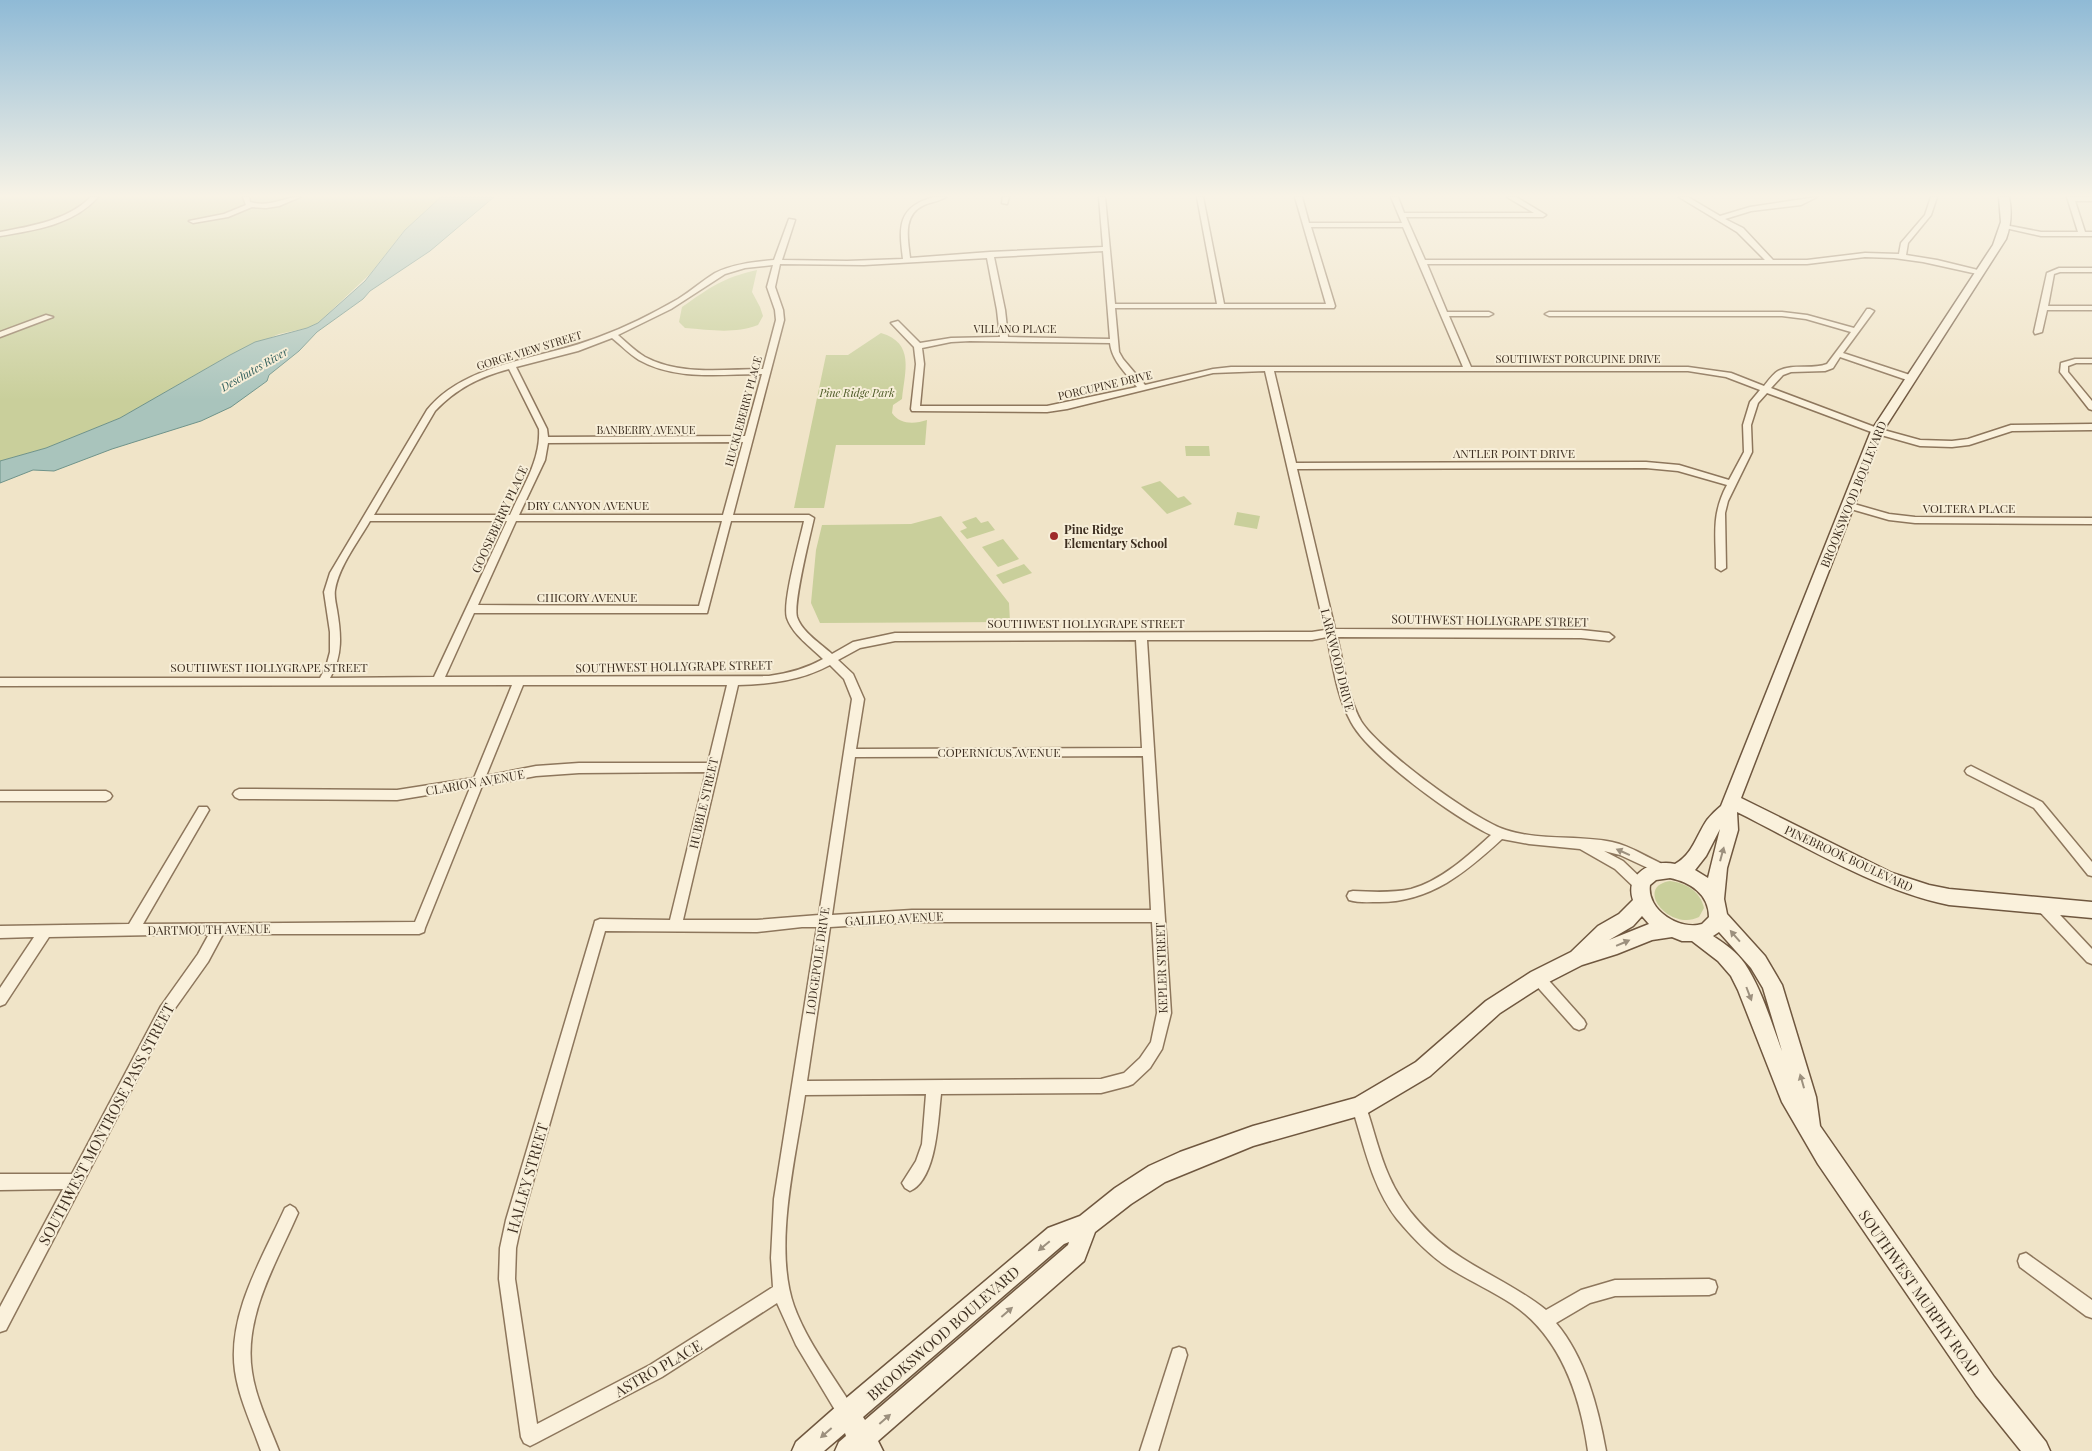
<svg xmlns="http://www.w3.org/2000/svg" width="2092" height="1451" font-family="'Playfair Display',serif">
<style>
.green{fill:#c9cf9b}
.water{fill:#a9c4bc;stroke:#6f938a}
.lines{fill:none;stroke-linecap:round;stroke-linejoin:round}
.street-casing{stroke:#8d765c;stroke-width:3}
.secondary-casing{stroke:#6f573f;stroke-width:3}
.street{fill:#faf1dc;fill-rule:evenodd}
.secondary{fill:#faf1dc;fill-rule:evenodd}
.oneway{fill:#9c907e}
.poi-dot{fill:#9e2a2b;stroke:#f7eed8;stroke-width:2}
.labels{text-anchor:middle;dominant-baseline:central;stroke-width:4;stroke-linejoin:round;paint-order:stroke}
.far-street-label{font-size:11px;fill:#3d2e20;stroke:#f7eed8}
.far-water-label{font-size:11px;font-style:italic;fill:#2f5d5a;stroke:#f7eed8}
.far-park-label{font-size:11px;font-style:italic;fill:#4d5a26;stroke:#f7eed8}
.street-label{font-size:12px;fill:#3d2e20;stroke:#f7eed8}
.poi-label{font-size:12px;font-weight:bold;fill:#3d2e20;stroke:#f7eed8;text-anchor:start}
.near-street-label{font-size:15px;fill:#3d2e20;stroke:#f7eed8}
</style>
<rect width="100%" height="100%" fill="#f0e4c8"/>
<g class="green">
<path d="M0,197h441l-36,33 -35,44 -52,49 -11,5 -28,6 -49,21 -110,63 -32,13 -42,17 -46,13z"/>
<path d="M757,270l-5,22 8,15 3,9 -5,9c-24,9 -47,5 -73,3l-6,-6 3,-15c29,-20 40,-29 75,-37z"/>
<path d="M881,333c34,10 24,38 21,66l-9,6 -1,8c8,12 23,11 35,7l-2,25h-89l-12,63h-30l32,-153h22z"/>
<path d="M1185,446h24l1,10h-24z"/>
<path d="M1160,481l18,17 6,-2 8,8 -25,10 -26,-27z"/>
<path d="M1237,512l23,4 -3,13 -23,-4z"/>
<path d="M941,516l68,87 1,19 -190,1 -9,-20 5,-53 6,-25 89,-1z"/>
<path d="M976,517l5,6 7,-2 7,9 -28,9 -7,-8 7,-3 -5,-6z"/>
<path d="M1003,539l16,20 -21,8 -16,-20z"/>
<path d="M1024,564l8,9 -29,11 -7,-9z"/>
<path d="M1670,881c16,2 30,10 34,27l-5,9c-29,15 -66,-30 -29,-36z"/>
</g>
<path class="water" d="M441,197h53l-64,54 -60,40 -7,8 -46,33 -18,19 -30,24 -2,6 -36,26 -30,14 -89,28 -58,22 -21,-1 -33,13v-22l46,-13 42,-17 32,-13 110,-63 25,-13 52,-14 11,-5 47,-42 40,-51z"/>
<g class="lines">
<g class="street-casing">
<g id="street">
<path d="M91,197h7c-25,28 -63,33 -98,39v-4c32,-6 66,-11 91,-35z"/>
<path d="M243,197h6l1,5c19,6 33,-5 50,-5l-21,9 -13,2 -14,-1 -24,10 -35,6 -4,-2 35,-7 22,-9z"/>
<path d="M934,197h12c-6,4 -15,5 -22,8 -22,10 -16,34 -14,53l80,-6 113,-5 -4,-50h6l10,107h102l-20,-107h6l21,107h102l-31,-107h7l7,26h93l-11,-26h7l6,16h130l-27,-16h9l30,18 -3,2h-137l19,43h340l-28,-28 -58,-35h9l32,19 30,-9 67,-10 -16,8 -50,6 -26,8 18,9 30,32h34l58,-7 34,1 2,-11 24,-28 6,-18h6l-6,18 -23,28 -2,12 31,5 45,11v4l-59,-13 -29,-4 -29,-1 -58,7h-380l20,48h42l4,2 -4,2h-40l22,51h217l43,6 33,13c4,-5 9,-12 14,-15 15,-8 34,-1 49,-7l24,-32 -45,-13 -24,-3h-233l-4,-2 4,-2h233l25,3 47,13 13,-19h3l4,2 -31,42 70,23v4h-6l-67,-23 -7,11 -8,3 -34,1 -8,3 -12,13 109,41 40,11 32,1 16,-2 43,-14 81,-1v6l-80,1 -43,14 -17,2 -32,-1 -46,-13 -107,-40 -9,10 -7,22 1,27 -24,49 -3,12 1,55 -5,3 -5,-3c0,-33 -5,-53 11,-83l-49,-14 -32,-3 -349,1 38,160 246,1 28,3 5,4 -5,4 -28,-3 -244,-1c7,27 10,59 24,84 17,28 113,99 145,109 34,11 71,5 106,12 20,4 37,17 55,24l2,4 -2,4 -4,1 -43,-20 -16,-4 19,10 21,20 2,4 -2,4 -4,1 -4,-1 -21,-20 -35,-20 -51,-5 -27,-5c-36,33 -71,63 -123,63 -10,0 -21,1 -30,-2l-2,-4 2,-4 4,-1c19,1 40,2 58,-2 30,-8 58,-34 80,-54 -36,-17 -122,-79 -140,-113 -14,-25 -18,-56 -24,-85l-15,3h-165l24,373 -9,36 -12,19 -17,16 -5,2 -27,7 -160,1c-3,25 -4,85 -31,97l-5,-3 -3,-5 14,-22 6,-17 4,-50 -121,1c-9,61 -32,152 -11,211 13,36 39,69 59,102l3,6 -3,6 -6,3 -6,-3 -45,-75 -19,-42 -115,74 -126,66 -6,3 -6,-3 -3,-6 -22,-158 1,-31 6,-28 88,-295 1,-4 5,-2 70,1 36,-148 -127,1 -43,3 -54,10 -57,142 -1,4 -5,2h-196l-15,28 -37,52 -165,316 -6,2v-25l63,-118 -63,1v-16h72l89,-168 37,-52 11,-20 -160,3 -44,67 -5,2v-18l34,-51 -34,1v-12l129,-2 70,-117h8l2,3 -66,114 272,-2 55,-134 -73,12 -158,-1 -4,-2 -2,-3 2,-3 4,-2 158,1 77,-12 38,-93 -512,1v-8h320l6,-11 4,-15v-20l-6,-40 6,-19 97,-163c38,-48 117,-51 172,-73 27,-10 53,-23 79,-38 13,-8 24,-18 37,-26 18,-9 40,-11 59,-13l15,-41 6,1 -13,40 65,1 56,-2c-4,-32 -6,-52 31,-62zM1311,227h92l60,140h-232l-18,2 -68,16 -22,-26 -4,-7 -4,-44h219l1,-2zM1103,251l7,88 -102,-2 -3,-27 -11,-53zM987,258l10,52 3,27 -49,1 -31,5 -22,-22 -7,2 23,24 2,17 -5,45 1,2 135,1 20,-3 146,-36 52,-2 60,259 -13,2 -417,1 -42,9 -21,12c-11,-10 -30,-22 -35,-37 -4,-14 13,-81 17,-99l-5,-3h-76l51,-195 -1,-10 -8,-23 5,-23 84,1zM773,265l-6,22 8,23 1,10 -13,49c-39,0 -82,7 -118,-12 -10,-6 -18,-14 -27,-22l53,-26 54,-35 20,-6zM612,338c9,7 17,16 27,22 37,21 82,14 123,14l-17,62 -197,1 -1,-8 -31,-62 62,-16zM970,341l140,2c2,18 16,30 27,44l-90,19h-127l4,-42 -2,-16 29,-6zM509,369l30,60c2,31 -17,59 -29,86h-136l61,-104c21,-22 44,-34 74,-42zM1274,371h414l38,6 34,13 -10,12 -7,23 1,27 -15,28 -50,-15 -33,-3 -350,1zM743,442l-20,73h-204l26,-55 3,-17zM370,521h137l-73,156 -104,1c13,-23 11,-44 7,-68 -1,-6 -3,-14 -2,-20 4,-24 23,-48 35,-69zM516,521h206l-23,85 -221,-1zM731,521h73c-4,19 -22,81 -17,97 6,17 24,29 36,41 -18,10 -34,14 -54,17l-324,1 29,-64h233zM1136,640l6,108 -286,1 8,-50 -11,-25 -15,-14 22,-12 35,-7zM830,665l14,14 8,20 -33,216 -62,5h-74l55,-235c33,-1 62,-4 92,-20zM523,685h204l-19,78h-129l-43,3 -50,10zM1143,756l8,154h-239l-80,5 23,-158zM912,922h240l5,91 -6,29 -11,16 -16,15 -23,6 -294,2 23,-154zM802,927h15l-43,272 -3,59 2,29 -123,78 -113,59 -22,-145 1,-31 6,-28 83,-289 152,1z"/>
<path d="M1003,197h6l-2,7 -5,-1z"/>
<path d="M2067,197h25v4h-17l10,31h7v4h-51l-40,-9 4,-2 36,7h37z"/>
<path d="M2059,268h33v4h-32l-6,2 -6,32h44v4h-45l-5,22 -7,2 -1,-2 13,-59z"/>
<path d="M46,315l7,2 -53,20v-5z"/>
<path d="M2075,359h17v4h-16l-8,3v6l24,29v9l-3,-1 -29,-37 1,-9z"/>
<path d="M1847,502l42,12 26,3 177,1v6l-177,-1 -26,-3 -45,-13 -2,-2z"/>
<path d="M1971,766l71,36 50,60v14l-4,-1 -54,-67 -67,-34 -2,-3 2,-3z"/>
<path d="M0,791h106l4,2 2,3 -2,3 -4,2h-106z"/>
<path d="M2042,900l5,1 45,48v15l-5,-2 -50,-53 -1,-4 1,-4z"/>
<path d="M1538,972l5,2 41,46 2,4 -2,4 -5,2 -5,-2 -41,-46 -2,-4 2,-4z"/>
<path d="M1359,1100l5,2 2,5c8,23 13,47 23,69 14,33 43,63 73,82 28,18 58,31 84,52l35,-20 34,-10 94,-1 6,2 2,6 -2,6 -6,2 -94,1 -25,7 -34,20c29,34 42,84 50,128h-18c-8,-56 -27,-114 -76,-147 -20,-13 -42,-23 -63,-36 -20,-13 -37,-31 -52,-49 -25,-32 -33,-74 -45,-112l2,-5z"/>
<path d="M290,1205l5,3 3,5c-21,49 -55,103 -46,159 4,27 17,53 27,79h-18c-9,-26 -22,-52 -26,-80 -8,-57 28,-114 50,-163z"/>
<path d="M2026,1253l66,47v18l-6,-2 -66,-49 -2,-6 2,-6z"/>
<path d="M1179,1347l6,2 2,6 -29,96h-18l31,-96 2,-6z"/>
</g>
</g>
<g class="secondary-casing">
<path id="secondary" d="M1999,197h10c3,15 2,28 -3,42l-123,192 -142,367 151,75 37,12 20,4 143,13v16l-143,-13c-73,-15 -146,-60 -212,-93l1,18 -11,38 -3,31 3,15 38,42 17,29 34,112 4,29 174,251 52,65 4,9h-29l-45,-56 -158,-231 -36,-62 -44,-112 -7,-14 -13,-15 -26,-20h-10l-10,-4 -20,3 -35,14 -35,11 -37,19 -45,29 -70,63 -64,38 -113,32 -88,36 -34,22 -36,28 -11,29 -206,180 5,10h-48l4,-9 7,-6 -1,-3 -21,18h-32l4,-9 42,-37 210,-177 32,-12 35,-28 34,-22 31,-14 73,-26 102,-28 61,-36 70,-61 45,-29 40,-20 27,-26 21,-12 14,-14c-9,-26 19,-41 42,-36 18,-10 21,-28 32,-44 4,-5 9,-10 14,-14l150,-375 122,-186 8,-23zM1720,829l-12,49 -13,-8 11,-14zM1670,878c20,4 39,16 39,39l-7,7c-22,7 -56,-14 -52,-39l6,-5zM1642,916l7,8 -40,16 24,-14zM1719,932l32,36 12,20 19,63c-11,-29 -20,-61 -37,-87 -8,-12 -20,-20 -32,-28zM1069,1242l-1,3 -203,175 -2,-3 201,-173z"/>
</g>
<use href="#street" class="street"/>
<use href="#secondary" class="secondary"/>
</g>
<defs><path id="oneway-solid" d="M-6-.8H1V-3.2L6.5 0L1 3.2V.8H-6Z" transform="scale(1.25)"/></defs>
<g class="oneway">
<use href="#oneway-solid" transform="translate(1623 852) rotate(-156)"/>
<use href="#oneway-solid" transform="translate(1722 854) rotate(-75)"/>
<use href="#oneway-solid" transform="translate(1735 936) rotate(-131)"/>
<use href="#oneway-solid" transform="translate(1623 943) rotate(-23)"/>
<use href="#oneway-solid" transform="translate(1749 994) rotate(69)"/>
<use href="#oneway-solid" transform="translate(1802 1081) rotate(-106)"/>
<use href="#oneway-solid" transform="translate(1044 1246) rotate(140)"/>
<use href="#oneway-solid" transform="translate(1007 1312) rotate(-41)"/>
<use href="#oneway-solid" transform="translate(885 1419) rotate(-41)"/>
<use href="#oneway-solid" transform="translate(826 1433) rotate(139)"/>
</g>
<linearGradient id="sky" x2="0" y2="1"><stop stop-color="#8fbad6"/><stop offset="0.49" stop-color="#f8f3e6"/><stop offset="1" stop-color="#f8f3e6" stop-opacity="0"/></linearGradient>
<rect width="2092" height="400" fill="url(#sky)"/>
<circle class="poi-dot" cx="1054" cy="536" r="5"/>
<g class="labels">
<g class="far-street-label">
<text x="1015" y="328">VILLANO PLACE</text>
<text transform="translate(529 350) rotate(-17)">GORGE VIEW STREET</text>
<text x="1578" y="358">SOUTHWEST PORCUPINE DRIVE</text>
<text transform="translate(1105 385) rotate(-13)">PORCUPINE DRIVE</text>
<text transform="translate(743 411) rotate(-75)">HUCKLEBERRY PLACE</text>
<text x="646" y="429">BANBERRY AVENUE</text>
</g>
<g class="far-water-label">
<text transform="translate(254 369) rotate(-30)">Deschutes River</text>
</g>
<g class="far-park-label">
<text x="857" y="392">Pine Ridge Park</text>
</g>
<g class="street-label">
<text x="1514" y="453">ANTLER POINT DRIVE</text>
<text transform="translate(1853 494) rotate(-68)">BROOKSWOOD BOULEVARD</text>
<text x="588" y="505">DRY CANYON AVENUE</text>
<text x="1969" y="508">VOLTERA PLACE</text>
<text transform="translate(499 519) rotate(-65)">GOOSEBERRY PLACE</text>
<text x="587" y="597">CHICORY AVENUE</text>
<text transform="translate(1490 620) rotate(1)">SOUTHWEST HOLLYGRAPE STREET</text>
<text x="1086" y="623">SOUTHWEST HOLLYGRAPE STREET</text>
<text transform="translate(1338 660) rotate(76)">LARKWOOD DRIVE</text>
<text transform="translate(674 666) rotate(-1)">SOUTHWEST HOLLYGRAPE STREET</text>
<text x="269" y="667">SOUTHWEST HOLLYGRAPE STREET</text>
<text x="999" y="752">COPERNICUS AVENUE</text>
<text transform="translate(475 782) rotate(-10)">CLARION AVENUE</text>
<text transform="translate(703 803) rotate(-77)">HUBBLE STREET</text>
<text transform="translate(1849 858) rotate(25)">PINEBROOK BOULEVARD</text>
<text transform="translate(894 918) rotate(-3)">GALILEO AVENUE</text>
<text transform="translate(209 929) rotate(-1)">DARTMOUTH AVENUE</text>
<text transform="translate(817 961) rotate(-82)">LODGEPOLE DRIVE</text>
<text transform="translate(1161 968) rotate(-92)">KEPLER STREET</text>
</g>
<g class="poi-label">
<text x="1064" y="529">Pine Ridge<tspan x="1064" dy="14">Elementary School</tspan></text>
</g>
<g class="near-street-label">
<text transform="translate(106 1124) rotate(-62)">SOUTHWEST MONTROSE PASS STREET</text>
<text transform="translate(527 1178) rotate(-74)">HALLEY STREET</text>
<text transform="translate(1920 1293) rotate(55)">SOUTHWEST MURPHY ROAD</text>
<text transform="translate(943 1333) rotate(-41)">BROOKSWOOD BOULEVARD</text>
<text transform="translate(658 1368) rotate(-30)">ASTRO PLACE</text>
</g>
</g>
</svg>
